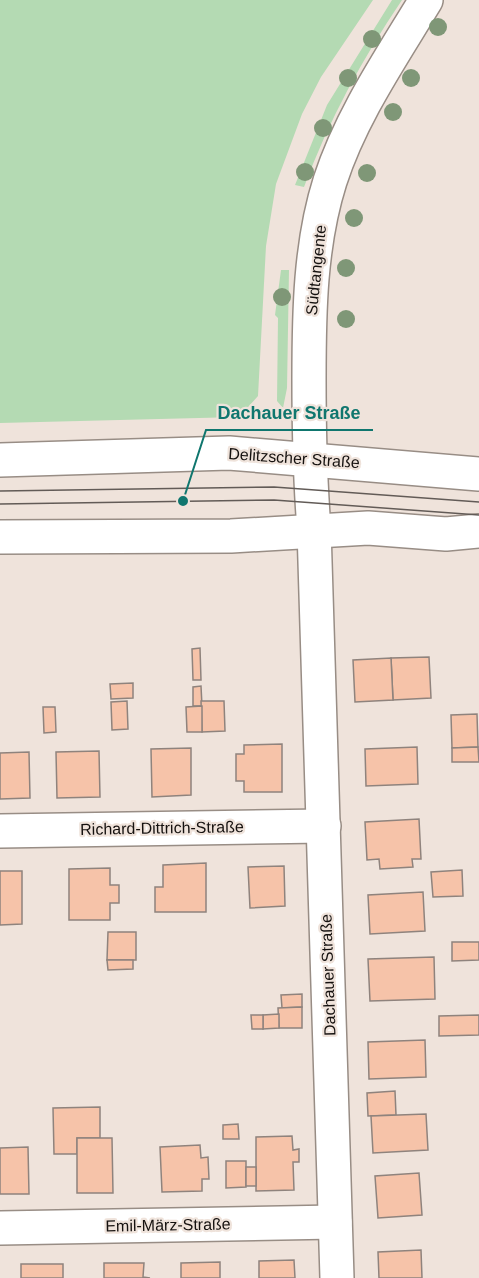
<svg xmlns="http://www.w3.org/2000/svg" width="479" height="1278" font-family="Helvetica,sans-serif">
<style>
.green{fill:#b4dab3}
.building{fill:#f6c3a9;stroke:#8f837d;stroke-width:1.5}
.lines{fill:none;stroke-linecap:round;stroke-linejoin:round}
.street-casing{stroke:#988d85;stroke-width:36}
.secondary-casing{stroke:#988d85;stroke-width:36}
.street{stroke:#fff;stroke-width:33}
.secondary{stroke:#fff;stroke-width:33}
.tram{stroke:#625b57;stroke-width:1.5}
.tree{fill:#7f9777}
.labels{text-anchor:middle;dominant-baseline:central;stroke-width:4.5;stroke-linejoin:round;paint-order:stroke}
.street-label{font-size:16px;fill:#15110f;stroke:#efe3db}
.leader{fill:none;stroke:#0f766e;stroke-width:2}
.callout-dot{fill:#0f766e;stroke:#efe3db;stroke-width:2}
.callout-label{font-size:18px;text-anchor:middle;font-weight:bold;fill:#0f766e;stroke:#efe3db;stroke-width:4.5;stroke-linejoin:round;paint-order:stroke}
</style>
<rect width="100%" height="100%" fill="#efe3db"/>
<g class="green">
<path d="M0,0h373l-52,77 -19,37 -26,70 -10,62 -8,150 -19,21 -239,6z"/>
<path d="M392,0h10c-40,59 -73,120 -98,187l-9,-2 32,-80z"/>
<path d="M281,270h8l-2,118 -4,20 -6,-7 1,-83 -3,-3z"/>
</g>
<g class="building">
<path d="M200,648l1,32h-8l-1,-31z"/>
<path d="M429,657l2,41 -38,2 -2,-42z"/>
<path d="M391,658l2,42 -38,2 -2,-42z"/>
<path d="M133,683v15l-22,1 -1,-15z"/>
<path d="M201,686l1,20h-9v-19z"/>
<path d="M127,701l1,28 -16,1 -1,-28z"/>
<path d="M201,701h23l1,30 -23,1z"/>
<path d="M202,706v26h-15l-1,-25z"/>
<path d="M43,707h12l1,25 -12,1z"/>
<path d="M477,714l1,33 -26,1 -1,-33z"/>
<path d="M282,744v48h-38v-11h-8v-27h8v-9z"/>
<path d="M417,747l1,37 -52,2 -1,-37z"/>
<path d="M478,747l1,15h-27v-14z"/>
<path d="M191,748v47l-39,2 -1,-48z"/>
<path d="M99,751l1,46 -43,1 -1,-46z"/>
<path d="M29,752l1,46 -30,1v-46z"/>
<path d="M419,819l2,40h-9l1,8 -33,2 -1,-10 -12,1 -2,-38z"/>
<path d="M206,863v49h-51v-25h8v-22z"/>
<path d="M284,866l1,40 -35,2 -2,-41z"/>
<path d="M110,868v17h9v18h-9v17h-41v-51z"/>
<path d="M462,870l1,26 -30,1 -2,-25z"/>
<path d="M0,871h22v53l-22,1z"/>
<path d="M423,892l2,39 -55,3 -2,-39z"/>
<path d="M108,932h28v28h-29z"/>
<path d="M452,942h27v18l-27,1z"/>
<path d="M434,957l1,42 -65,2 -2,-42z"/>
<path d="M107,960h26v9l-25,1z"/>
<path d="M302,994v13l-20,1 -1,-13z"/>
<path d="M302,1007v21h-23l-1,-20z"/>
<path d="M279,1014v14l-16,1v-14z"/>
<path d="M251,1015h12v14h-11z"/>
<path d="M479,1015v20l-40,1v-20z"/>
<path d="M425,1040l1,37 -57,2 -1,-37z"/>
<path d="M395,1091l1,24 -28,1 -1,-23z"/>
<path d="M100,1107v31h-23v16h-23l-1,-46z"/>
<path d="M426,1114l2,36 -55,3 -2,-37z"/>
<path d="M238,1124l1,15h-16v-14z"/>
<path d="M292,1136l1,14 6,-1v13h-6l1,28 -38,1v-54z"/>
<path d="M77,1138h35l1,55h-36z"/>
<path d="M200,1145l1,13 7,-1 1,22h-7v12l-40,1 -2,-45z"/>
<path d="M28,1147l1,47h-29v-46z"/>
<path d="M226,1161h20v26l-20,1z"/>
<rect x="246" y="1167" width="10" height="19"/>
<path d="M419,1173l3,42 -44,3 -3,-42z"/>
<path d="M421,1250l1,28h-43l-1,-26z"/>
<path d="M294,1260l1,18h-36v-17z"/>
<path d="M220,1262v16h-39v-15z"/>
<path d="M104,1263h40l-1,14 7,1h-46z"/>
<rect x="21" y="1264" width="42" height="14"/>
</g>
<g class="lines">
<g class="street-casing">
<g id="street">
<path d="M314,529l23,749"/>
<path d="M0,831l324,-5"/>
<path d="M0,1228l335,-6"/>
</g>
</g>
<g class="secondary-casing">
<g id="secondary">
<path d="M0,460l229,-7 250,21"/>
<path d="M314,529c-4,-50 -5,-100 -5,-150 0,-67 1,-135 21,-198 21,-65 61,-123 96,-181"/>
<path d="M0,537l231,-1 137,-8 78,6 33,-3"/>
</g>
</g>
<use href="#street" class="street"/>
<use href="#secondary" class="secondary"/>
<g class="tram">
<path d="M0,491l274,-4 205,15"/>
<path d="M0,504l274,-4 205,15"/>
</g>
</g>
<g class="tree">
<circle cx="438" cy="27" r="9"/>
<circle cx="372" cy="39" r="9"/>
<circle cx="348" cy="78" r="9"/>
<circle cx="411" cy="78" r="9"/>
<circle cx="393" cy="112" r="9"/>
<circle cx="323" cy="128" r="9"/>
<circle cx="305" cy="172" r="9"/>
<circle cx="367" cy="173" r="9"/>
<circle cx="354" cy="218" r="9"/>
<circle cx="346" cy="268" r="9"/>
<circle cx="282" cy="297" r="9"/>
<circle cx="346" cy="319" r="9"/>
</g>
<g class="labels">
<g class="street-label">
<text transform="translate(316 270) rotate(-84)">Südtangente</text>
<text transform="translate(294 458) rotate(4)">Delitzscher Straße</text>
<text transform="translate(162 828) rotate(-1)">Richard-Dittrich-Straße</text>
<text transform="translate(328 975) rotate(-92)">Dachauer Straße</text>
<text transform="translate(168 1225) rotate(-1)">Emil-März-Straße</text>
</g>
</g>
<path class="leader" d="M183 501L206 430H373"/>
<circle class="callout-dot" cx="183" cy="501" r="6"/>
<g class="callout-label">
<text x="289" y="419">Dachauer Straße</text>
</g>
</svg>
